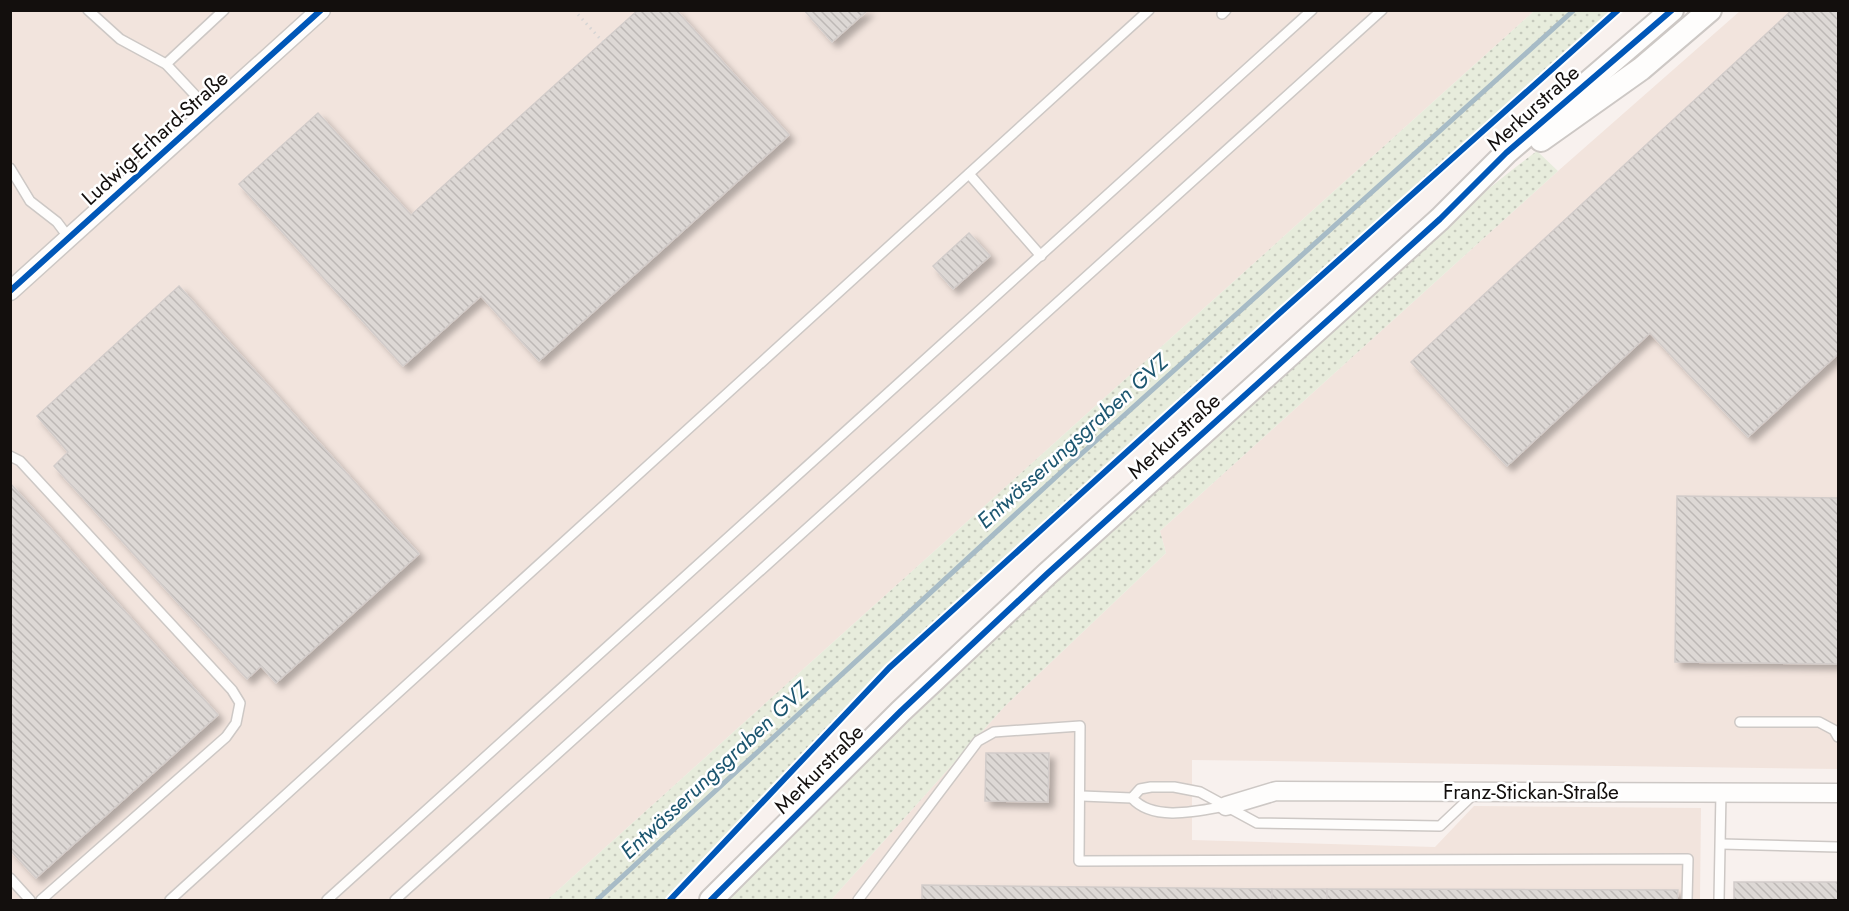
<svg xmlns="http://www.w3.org/2000/svg" width="1849" height="911" font-family="Jost,sans-serif">
<style>
.built{fill:#f2e4dd}
.grass{fill:url(#grass-dots)}
.lines{fill:none;stroke-linecap:round;stroke-linejoin:round}
.stream{stroke:#a7bbc6;stroke-width:5}
.building{fill:url(#building-back-hatch);stroke:#d2ccca;stroke-width:1.5;filter:url(#shadow)}
.service-casing{stroke:#cdc8c5;stroke-width:12}
.minor-casing{stroke:#cdc8c5;stroke-width:21}
.tertiary-casing{stroke:#cdc8c5;stroke-width:26}
.path{stroke:#d7d5d4;stroke-width:3;stroke-dasharray:1.5 4.5;stroke-linecap:butt}
.service{stroke:#fefdfc;stroke-width:9}
.minor{stroke:#fefdfc;stroke-width:18}
.tertiary{stroke:#fefdfc;stroke-width:22}
.cycleway-casing{stroke:#fff;stroke-width:10}
.cycleway{stroke:#0057b8;stroke-width:6}
.labels{text-anchor:middle;dominant-baseline:central;stroke-width:5;stroke-linejoin:round;paint-order:stroke}
.street-label{font-size:21px;fill:#130f0d;stroke:#fff}
.water-label{font-size:22px;font-style:italic;fill:#1c5670;stroke:#fff}
</style>
<defs>
<pattern id="grass-dots" width="8" height="8" patternUnits="userSpaceOnUse" patternTransform="scale(1.5)"><rect width="8" height="8" fill="#e7ecdc"/><path d="M2 2h.1M6 6h.1" fill="none" stroke="#c5c9bc" stroke-width="1.8" stroke-linecap="round"/></pattern>
<pattern id="building-back-hatch" width="6" height="6" patternUnits="userSpaceOnUse" patternTransform="scale(1.5)"><rect width="6" height="6" fill="#ddd8d5"/><path d="M-1 5l2 2M0 0l6 6M5-1l2 2" fill="none" stroke="#bdb8b6"/></pattern>
<filter id="shadow"><feDropShadow dx="5.5" dy="5.5" stdDeviation="3" flood-color="#0004"/></filter>
</defs>
<rect width="100%" height="100%" fill="#f8f1ee"/>
<g class="built">
<path d="M10,11h1524l-987,889h-536z"/>
<path d="M1740,11h98v758l-646,-9v80l243,7 39,-41 227,2 -1,92h-869l174,-194 161,-153 -6,-22 398,-360z"/>
</g>
<g class="grass">
<path d="M1534,11h78l-696,627 -252,262h-117z"/>
<path d="M1537,151l21,20 -398,360 6,22 -161,153 -174,194h-104c176,-176 357,-348 543,-515 86,-78 174,-165 267,-234z"/>
</g>
<g class="lines">
<path class="stream" d="M597,900l472,-435 505,-455"/>
</g>
<g class="building">
<path d="M638,10h38l113,125 -250,226 -58,-65 -78,70 -164,-182 79,-71 93,102z"/>
<path d="M804,10h64l-36,32z"/>
<path d="M1792,10h46v344l-90,83 -98,-104 -143,133 -96,-104z"/>
<path d="M969,233l21,23 -37,33 -20,-23z"/>
<path d="M179,286l240,268 -143,129 -15,-17 -14,13 -193,-213 14,-14 -31,-36z"/>
<path d="M10,483l208,232 -182,163 -26,-28z"/>
<path d="M1677,496l161,2v166l-163,-2z"/>
<path d="M986,753h63l-1,49 -63,-1z"/>
<rect x="1734" y="882" width="104" height="18"/>
<path d="M922,885l350,4v11h-350z"/>
<rect x="1272" y="889" width="55" height="11"/>
<path d="M1327,889l351,1 -1,10h-350z"/>
</g>
<g class="lines">
<g class="service-casing">
<g id="service">
<path d="M88,10l32,29 46,25 44,47"/>
<path d="M1222,14l4,-4"/>
<path d="M166,64l58,-54"/>
<path d="M10,168l20,33 27,21 12,16"/>
<path d="M969,174l72,82"/>
<path d="M10,456l10,5 212,229 8,13 -4,20 -10,14 -185,163"/>
<path d="M1740,722h79l15,8 4,7"/>
<path d="M1082,796l50,2 8,-9 11,-2h23l26,5 57,31 183,3 35,-33"/>
<path d="M1132,798c21,24 66,13 94,8"/>
<path d="M1721,844l117,3"/>
<path d="M10,878l20,22"/>
<path d="M170,900l979,-890"/>
<path d="M327,900l985,-890"/>
<path d="M395,900l987,-890"/>
<path d="M858,900l120,-159 16,-9 86,-6 -1,135 609,-2 -1,41"/>
<path d="M1719,900l2,-108"/>
</g>
</g>
<g class="minor-casing">
<g id="minor">
<path d="M10,291l311,-281"/>
<path d="M1226,806l50,-15 562,2"/>
</g>
</g>
<g class="tertiary-casing">
<g id="tertiary">
<path d="M1541,140l100,-71 69,-59"/>
<path d="M711,900l190,-189 146,-137 393,-355 66,-66 166,-143"/>
</g>
</g>
<path class="path" d="M574,10l29,32"/>
<use href="#service" class="service"/>
<use href="#minor" class="minor"/>
<use href="#tertiary" class="tertiary"/>
<g class="cycleway-casing">
<g id="cycleway">
<path d="M10,291l311,-281"/>
<path d="M670,900l219,-232 394,-358 335,-300"/>
<path d="M711,900l190,-189 146,-137 393,-355 66,-66 166,-143"/>
</g>
</g>
<use href="#cycleway" class="cycleway"/>
</g>
<g class="labels">
<g class="street-label">
<text transform="translate(1533 108) rotate(-42)">Merkurstraße</text>
<text transform="translate(155 138) rotate(-42)">Ludwig-Erhard-Straße</text>
<text transform="translate(1174 436) rotate(-42)">Merkurstraße</text>
<text transform="translate(819 769) rotate(-45)">Merkurstraße</text>
<text x="1531" y="792">Franz-Stickan-Straße</text>
</g>
<g class="water-label">
<text transform="translate(1072 441) rotate(-42)">Entwässerungsgraben GVZ</text>
<text transform="translate(714 770) rotate(-43)">Entwässerungsgraben GVZ</text>
</g>
</g>
<rect width="1849" height="911" fill="none" stroke="#130f0d" stroke-width="24"/>
</svg>
